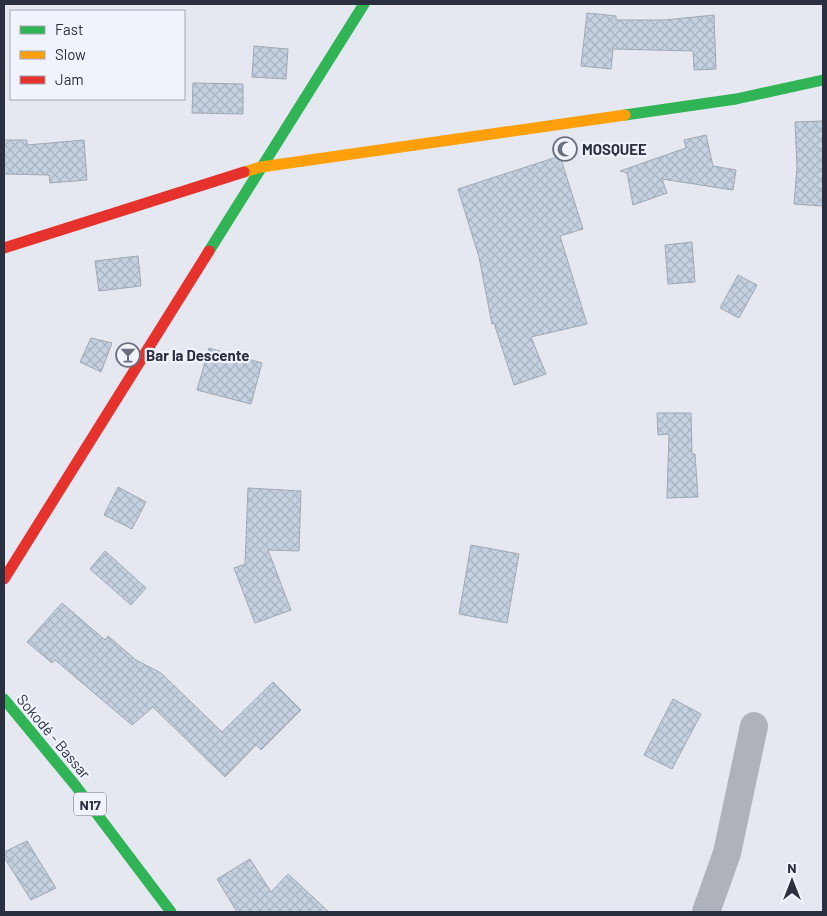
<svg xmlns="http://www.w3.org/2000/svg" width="827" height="916" font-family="Barlow,sans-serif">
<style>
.building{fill:url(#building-cross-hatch);stroke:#a0a8b2}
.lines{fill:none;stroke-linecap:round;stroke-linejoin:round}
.street{stroke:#adb2bb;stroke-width:28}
.fast{stroke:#30b455;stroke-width:11}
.slow{stroke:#ff9f0a;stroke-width:11}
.jam{stroke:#e5322d;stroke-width:11}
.labels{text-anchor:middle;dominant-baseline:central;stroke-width:4.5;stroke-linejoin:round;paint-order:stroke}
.shield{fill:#f0f3fc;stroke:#656a78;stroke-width:1}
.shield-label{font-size:14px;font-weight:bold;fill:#2a3040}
.poi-label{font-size:15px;font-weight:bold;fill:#2a3040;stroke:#f0f3fc;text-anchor:start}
.street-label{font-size:15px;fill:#2a3040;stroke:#f0f3fc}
</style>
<defs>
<pattern id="building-cross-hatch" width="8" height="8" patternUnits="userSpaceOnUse" patternTransform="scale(1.25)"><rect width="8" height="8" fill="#c5d1e0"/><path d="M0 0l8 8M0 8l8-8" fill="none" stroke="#a9b4c1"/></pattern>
</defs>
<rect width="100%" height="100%" fill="#e5e8f1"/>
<g class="building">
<path d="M587,13l29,3v4h49l49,-5 2,54 -22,1 -1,-19 -80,-2 -2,20 -30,-3z"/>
<path d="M254,46l34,3 -2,30 -34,-2z"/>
<path d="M193,83l50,1v30l-51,-1z"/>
<path d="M823,121v85l-29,-2 3,-37 -2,-45z"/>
<path d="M706,135l7,31 23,4 -3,20 -71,-11 5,14 -34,12 -6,-32 -7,-2 66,-23 -2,-8z"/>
<path d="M4,140h23v5l57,-5 3,40 -37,3 -1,-8 -45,-1z"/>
<path d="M560,156l23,73 -23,7 27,88 -56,13 15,37 -32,11 -20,-62 -2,1 -13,-67 -21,-68z"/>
<path d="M692,242l3,40 -27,2 -3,-39z"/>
<path d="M138,256l3,30 -42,5 -4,-30z"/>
<path d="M738,275l19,10 -18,33 -19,-10z"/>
<path d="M91,338l21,5 -11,29 -21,-10z"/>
<path d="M209,348l53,15 -11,41 -54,-14z"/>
<path d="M657,413h34l1,41h3l3,43 -31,1 2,-64 -11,1z"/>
<path d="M118,487l28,15 -14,27 -28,-14z"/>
<path d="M248,488l53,3 -2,60 -31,-1 23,60 -36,13 -21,-55 11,-4z"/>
<path d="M471,545l48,9 -12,69 -48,-9z"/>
<path d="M105,551l41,37 -15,17 -41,-36z"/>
<path d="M62,603l43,37 3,-4 28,24 25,13 61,59 51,-50 28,28 -40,40 -5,-5 -31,32 -72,-70 -21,18 -77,-65 -3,3 -25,-21z"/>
<path d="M673,699l28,15 -29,55 -28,-14z"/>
<path d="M27,841l29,47 -25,12 -27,-43v-5z"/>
<path d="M250,859l21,33 17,-18 41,38h-92l-20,-33z"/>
</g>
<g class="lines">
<path class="street" d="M706,912l21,-59 27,-127"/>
<g class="fast">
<path d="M625,115l111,-16 87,-19"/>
<path d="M209,251l155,-247"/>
<path d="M4,699l71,86 96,127"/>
</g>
<path class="slow" d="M244,172l17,-5 364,-52"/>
<g class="jam">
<path d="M4,248l240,-76"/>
<path d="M4,579l205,-328"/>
</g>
</g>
<defs>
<g id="mosque-ring" transform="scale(1.25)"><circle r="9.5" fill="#f0f3fc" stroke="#6b707e" stroke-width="1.5"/><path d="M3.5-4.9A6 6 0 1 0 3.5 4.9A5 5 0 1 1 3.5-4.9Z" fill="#6b707e"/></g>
<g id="bar-ring" transform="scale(1.25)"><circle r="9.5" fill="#f0f3fc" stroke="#6b707e" stroke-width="1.5"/><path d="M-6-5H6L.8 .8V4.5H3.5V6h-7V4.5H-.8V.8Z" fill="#6b707e"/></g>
</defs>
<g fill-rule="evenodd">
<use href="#mosque-ring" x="565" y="149"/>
<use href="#bar-ring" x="128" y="355"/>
</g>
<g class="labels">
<rect class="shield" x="74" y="792.5" width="32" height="23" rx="4"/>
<g class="shield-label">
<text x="90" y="804">N17</text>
</g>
<g class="poi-label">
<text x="582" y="149">MOSQUEE</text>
<text x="146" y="355">Bar la Descente</text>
</g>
<g class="street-label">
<text transform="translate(54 736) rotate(50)">Sokodé - Bassar</text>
</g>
</g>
<rect width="827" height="916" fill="none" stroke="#2a3040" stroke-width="10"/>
<rect x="10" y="10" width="175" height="90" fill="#f0f3fc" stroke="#a1a5b1"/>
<rect x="20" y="26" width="25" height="8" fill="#30b455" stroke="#a1a5b1"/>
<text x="55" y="35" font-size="15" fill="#2a3040">Fast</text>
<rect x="20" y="51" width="25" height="8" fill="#ff9f0a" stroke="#a1a5b1"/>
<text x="55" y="60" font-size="15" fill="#2a3040">Slow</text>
<rect x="20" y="76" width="25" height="8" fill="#e5322d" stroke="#a1a5b1"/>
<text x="55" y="85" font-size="15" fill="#2a3040">Jam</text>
<g transform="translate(792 881)" stroke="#f0f3fc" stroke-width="4" paint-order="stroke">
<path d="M0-4L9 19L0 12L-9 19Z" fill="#2a3040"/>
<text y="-8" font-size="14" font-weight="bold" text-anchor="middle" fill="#2a3040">N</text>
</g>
</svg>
